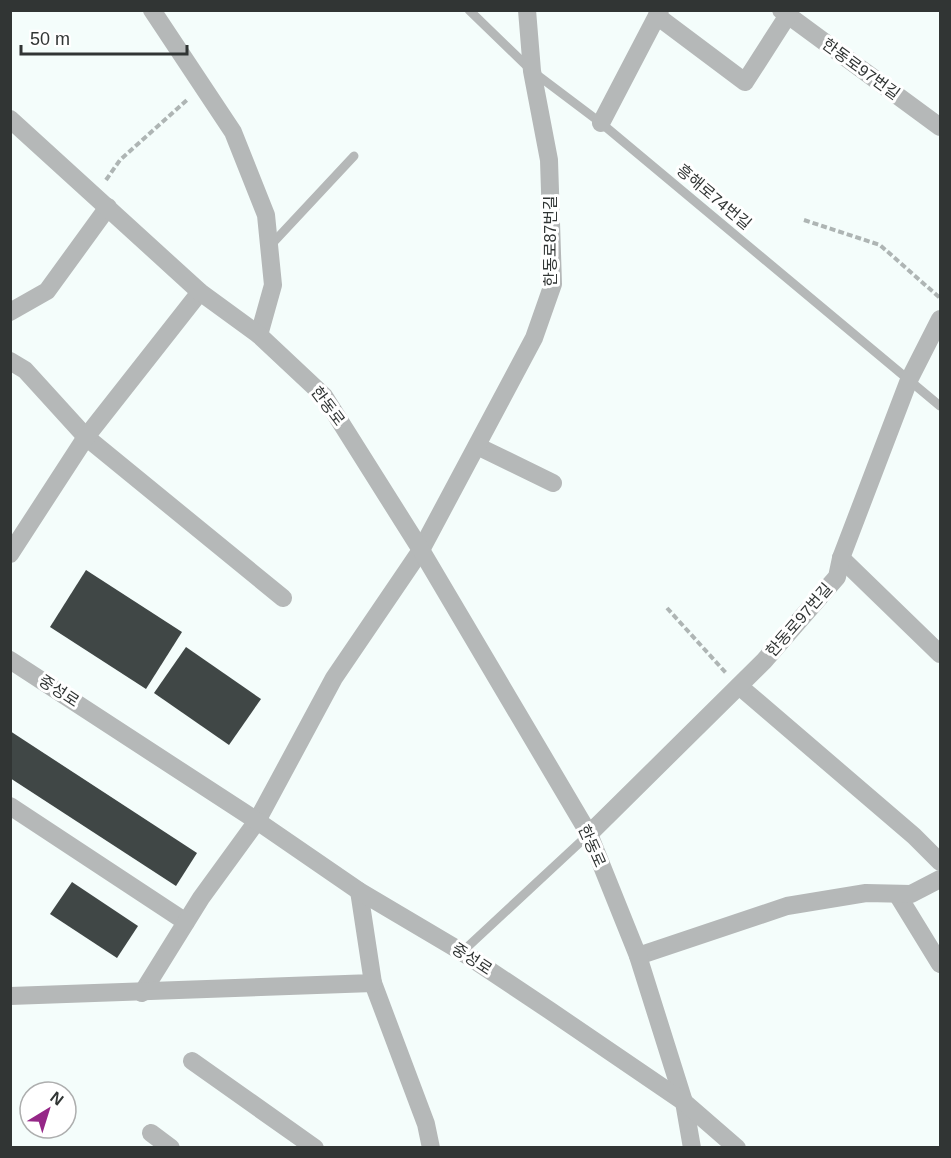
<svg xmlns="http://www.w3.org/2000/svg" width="951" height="1158" font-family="Helvetica,'Noto Sans KR',sans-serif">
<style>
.building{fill:#404746}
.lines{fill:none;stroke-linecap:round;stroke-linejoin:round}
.path{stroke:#aeb5b4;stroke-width:4;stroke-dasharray:6 3;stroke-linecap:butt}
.service{stroke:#b5b8b8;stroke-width:9}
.minor{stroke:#b5b8b8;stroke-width:18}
.tertiary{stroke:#b5b8b8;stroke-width:18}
.labels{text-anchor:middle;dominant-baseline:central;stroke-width:6;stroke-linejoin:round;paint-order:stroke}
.street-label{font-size:16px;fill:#313534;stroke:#fff}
</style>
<rect width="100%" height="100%" fill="#f4fdfb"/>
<g class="building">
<path d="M86,570l96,62 -36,57 -96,-62z"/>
<path d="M186,647l75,52 -32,46 -75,-52z"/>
<path d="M10,731l187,122 -21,33 -166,-108z"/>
<path d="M72,882l66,44 -21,32 -67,-44z"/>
</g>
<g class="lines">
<g class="path">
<path d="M106,180l14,-20 68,-61"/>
<path d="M804,220l76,25 60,53"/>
<path d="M667,608l59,65"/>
</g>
<g class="service">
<path d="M469,10l63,61 69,52 339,283"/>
<path d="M269,247l85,-91"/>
<path d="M462,952l127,-118"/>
</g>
<g class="minor">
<path d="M152,10l81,122 33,83 7,70 -14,50"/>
<path d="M781,10l159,117"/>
<path d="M657,16l88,66 43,-67"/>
<path d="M601,123l59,-113"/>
<path d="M10,312l37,-21 61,-84"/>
<path d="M10,361l15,9 61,67 197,161"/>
<path d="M477,446l76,37"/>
<path d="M10,554l76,-117 114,-145"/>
<path d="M841,558l99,96"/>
<path d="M739,686l175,150 26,26"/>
<path d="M10,806l176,116"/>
<path d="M589,834l175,-173 73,-84 4,-19 68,-178 31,-61"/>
<path d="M897,894l43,70"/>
<path d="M638,956l149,-50 79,-13 45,1 29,-15"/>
<path d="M373,983l53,141 5,24"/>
<path d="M142,993l59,-95 56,-77 77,-143 87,-128 113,-212 19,-54 -4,-124 -17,-89 -5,-61"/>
<path d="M10,996l363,-13 -14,-92"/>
<path d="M192,1061l123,87"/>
<path d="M684,1102l8,46"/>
<path d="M151,1133l20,15"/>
</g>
<g class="tertiary">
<path d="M10,119l190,173 59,43 65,61 97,154 168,284 49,122 46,146"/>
<path d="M10,660l247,161 102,70 103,61 87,58 135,92 53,46"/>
</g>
</g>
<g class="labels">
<g class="street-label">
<text transform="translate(861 69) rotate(36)">한동로97번길</text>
<text transform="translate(714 197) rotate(40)">흥해로74번길</text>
<text transform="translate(550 241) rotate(-90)">한동로87번길</text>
<text transform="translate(328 406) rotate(53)">한동로</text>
<text transform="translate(799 620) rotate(-49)">한동로97번길</text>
<text transform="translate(59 691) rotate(33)">중성로</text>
<text transform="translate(592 846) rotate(66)">한동로</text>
<text transform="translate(472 959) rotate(33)">중성로</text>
</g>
</g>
<rect width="951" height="1158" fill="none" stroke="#313534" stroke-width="24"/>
<g transform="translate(48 1110) rotate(38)"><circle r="28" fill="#ffffff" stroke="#adaeae" stroke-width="1.5"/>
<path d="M0-4.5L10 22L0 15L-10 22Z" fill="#952787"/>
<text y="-9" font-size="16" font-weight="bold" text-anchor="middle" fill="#313534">N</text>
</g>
<path d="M21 45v9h166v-9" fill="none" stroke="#313534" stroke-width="3"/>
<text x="30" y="45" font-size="18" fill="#313534" stroke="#ffffff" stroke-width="4.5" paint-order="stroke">50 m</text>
</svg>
